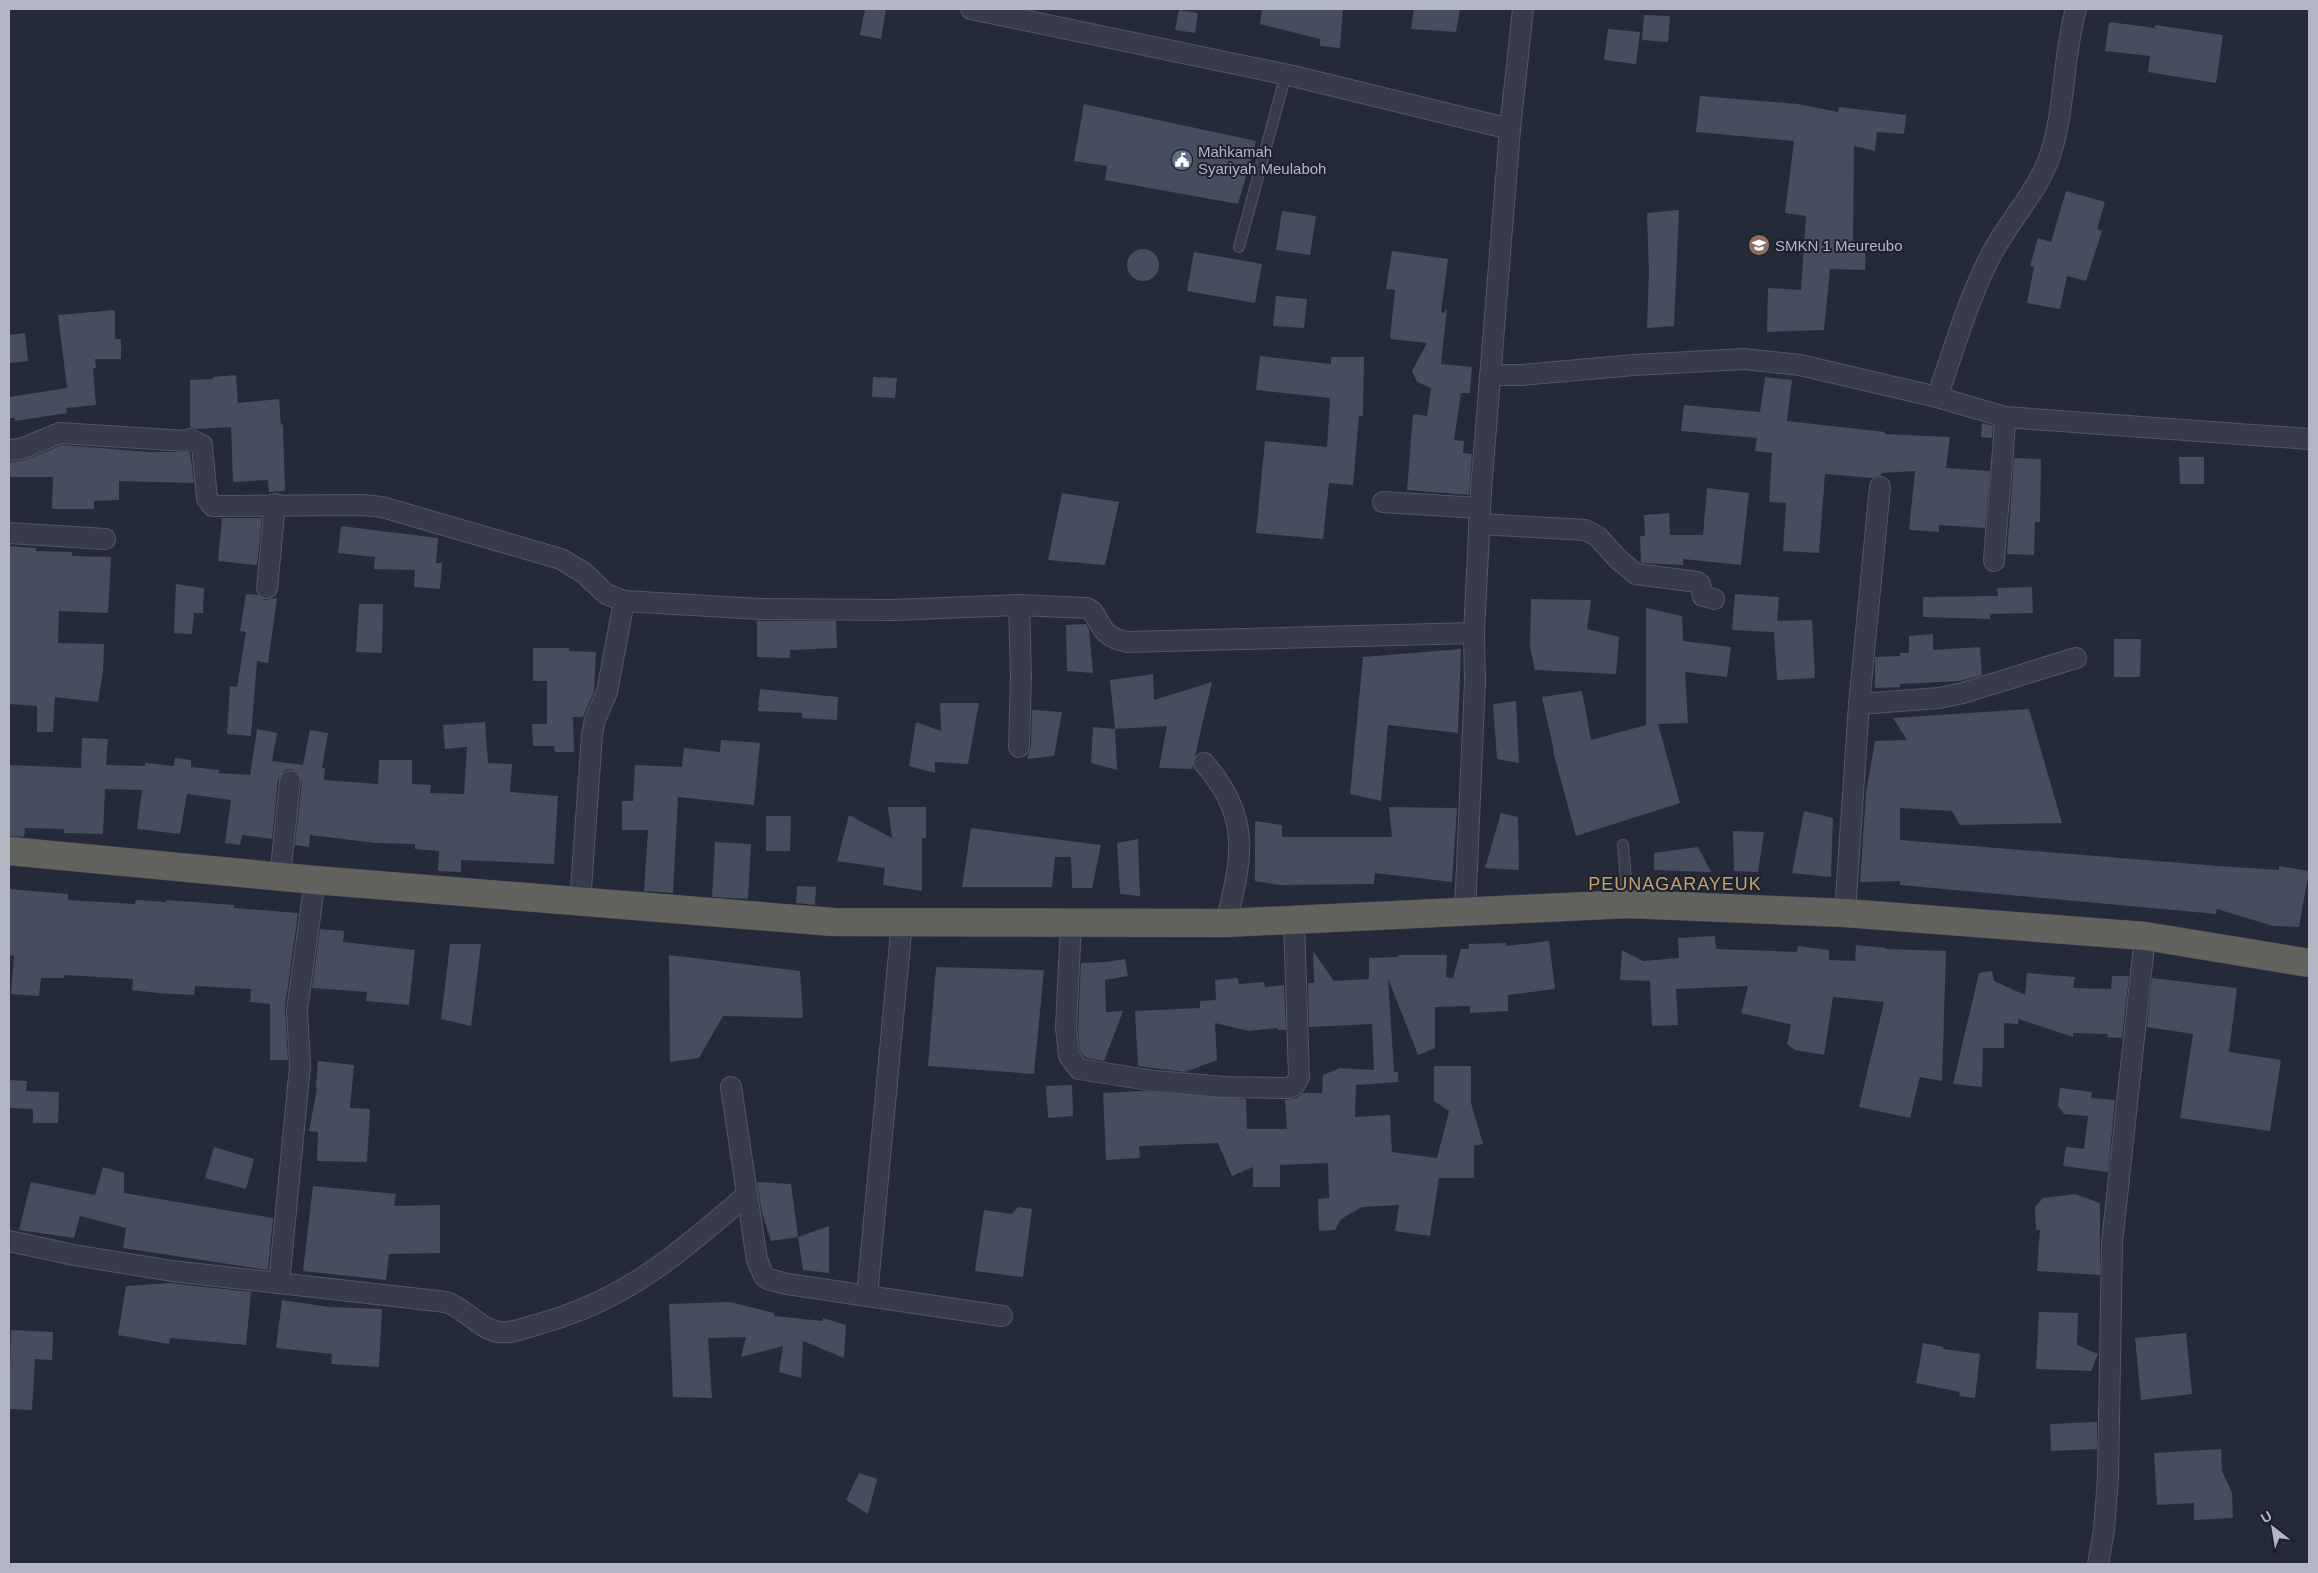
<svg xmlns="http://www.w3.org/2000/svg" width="2318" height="1573" font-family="Helvetica,sans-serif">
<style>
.building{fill:#464d5c}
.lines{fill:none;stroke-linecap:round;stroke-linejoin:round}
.service-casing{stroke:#535763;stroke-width:12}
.minor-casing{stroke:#535763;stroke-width:22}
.trunk-casing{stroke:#434753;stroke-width:29}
.service{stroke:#383c49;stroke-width:10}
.minor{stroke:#383c49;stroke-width:20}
.trunk{stroke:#62625f;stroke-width:28}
.labels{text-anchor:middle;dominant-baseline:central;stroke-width:4;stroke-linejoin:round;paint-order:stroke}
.poi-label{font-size:15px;fill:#b3b7c4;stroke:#1d222d;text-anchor:start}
.quarter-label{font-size:18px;letter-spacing:1px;fill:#c7a06b;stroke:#1d222d}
</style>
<rect width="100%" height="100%" fill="#252a38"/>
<g class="building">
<path d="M865,9h21l-5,30 -21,-4z"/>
<path d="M1262,9h81l-3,39 -20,-2v-7l-60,-15z"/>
<path d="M1414,9h46l-4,23 -45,-3z"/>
<path d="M1179,10l19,3 -3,20 -20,-3z"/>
<path d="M1644,15l26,1 -2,26 -26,-2z"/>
<path d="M2109,22l46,6v-3l68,10 -7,48 -68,-11 2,-16 -45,-5z"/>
<path d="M1608,29l32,3 -4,32 -32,-4z"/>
<path d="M1700,96l98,8 40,8 1,-5 67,8 -2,19 -27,-2 -2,19 -21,-5 -1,99h13l-1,25 -35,-1 -6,61 -57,2 1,-44 33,2 5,-74 -21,-3 9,-72 -98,-9z"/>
<path d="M1084,104l172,37 -18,63 -133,-24 2,-14 -33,-5z"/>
<path d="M2066,191l39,11 -8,27 5,2 -16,50 -19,-5 -7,33 -33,-6 7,-36 -4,-1 8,-28 13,4z"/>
<path d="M1679,210l-5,116 -27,2 2,-56 -2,-59z"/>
<path d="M1282,211l34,5 -6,39 -34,-5z"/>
<circle cx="1143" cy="265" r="16"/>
<path d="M1392,251l56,8 -7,53 3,1 3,-5 -6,56 31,3 -2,26h-9l-7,47 10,1 -1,12 9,1 -3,41 -62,-5 6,-76 14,2 4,-28 -14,-6 -5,-11 15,-28 -37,-4 5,-49 -9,-1z"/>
<path d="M1194,252l68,12 -7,39 -68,-12z"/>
<path d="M1276,296l31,3 -3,29 -31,-2z"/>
<path d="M115,310v29h6v20h-26l1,9h-3l3,37 -30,3 1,5 -52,8v-3h-6v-21l58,-9 -9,-73z"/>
<path d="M25,333l3,28 -19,2v-28z"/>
<path d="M1260,356l71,8v-7h33l-1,59h-4l-6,69 -24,-2 -6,56 -67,-6 9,-92 62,6 3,-49 -74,-8z"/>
<path d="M236,375l2,28 41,-4 2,26 2,-1 2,67 -16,1 -1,-12 -35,2 -2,-55 -34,2 -7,-2v-47l23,-1v-2z"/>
<path d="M873,377l24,1 -2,20 -23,-1z"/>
<path d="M1765,377l27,3 -5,41 98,11 -1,2 66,3 -4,31 44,3 -5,57 -46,-3v7l-30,-2 6,-59 -34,2v2l-9,3 -47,-4 -6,79 -36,-2 3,-48 -17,-1 3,-49 -17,-2 2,-13 -76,-7 3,-26 76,7z"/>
<path d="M1982,423l11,3 -1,12 -11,-1z"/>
<path d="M62,445l88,7h40l4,31 -75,-2v19l-25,1v8h-42l1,-32h-44v-15l16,-2z"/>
<path d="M2179,457h25v27h-24z"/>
<path d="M2014,458l27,1 -1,63h-5l-1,33 -27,-1z"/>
<path d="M1707,488l42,5 -8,72 -58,-6v6l-42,-2 -1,-27h5l-1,-21 25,-2 1,22h33z"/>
<path d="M1062,493l57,9 -14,63 -57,-5z"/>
<path d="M222,518h40l-5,47 -39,-4z"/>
<path d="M341,526l97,12 -2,25h6l-2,26 -26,-2 1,-17 -41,-1 1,-12 -37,-4z"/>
<path d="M9,546l27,2v3l36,1v4l39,1 -3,56 -49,-2 -1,32 46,1 -1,27 -5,31 -43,-5 -2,35h-16v-26l-28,-2z"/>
<path d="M176,584l28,4 -1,25h-9l-2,21 -18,-1z"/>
<path d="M2032,587l1,26 -43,1v5l-67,-2v-20l75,-1 -1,-8z"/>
<path d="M246,594l12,1 7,5 12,-2 -9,65 -11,-2 -6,75 -24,-2 3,-48 7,1 9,-55 -6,-1z"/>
<path d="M1735,594l44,3 -2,24 35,-1 3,58 -38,2 -3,-48 -42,-2z"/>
<path d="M1531,599l60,1 -4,29 32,8 -3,37 -81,-4 -5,-22z"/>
<path d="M359,604h24l-1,49 -26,-1z"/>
<path d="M1646,608l36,8 1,25 48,6 -4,30 -42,-5 3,51 -30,1 22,79 -104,33 -23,-85h1l-12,-54 40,-6 9,49 55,-15z"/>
<path d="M757,621h79l1,27 -47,2v8l-33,-1z"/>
<path d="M1086,624l3,5 4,44 -26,-2 -1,-46z"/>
<path d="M1933,634v16l47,-3 2,28 -22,6 -60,3v3l-25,1v-31l25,-1v-3h9v-17z"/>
<path d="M2114,639h27l-1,38h-26z"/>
<path d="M533,648h36v3l27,1 -2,40 -11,25h-10l1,35h-19l-1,-6h-21l-1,-22h15v-43h-14z"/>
<path d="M1461,649l-3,84 -70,-8 -7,76 -31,-7 13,-137z"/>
<path d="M1153,674l1,26 58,-18 -20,87 -33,-1 8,-42 -52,3 -5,-49z"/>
<path d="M760,689l78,8 -1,23 -35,-2v-5l-44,-2z"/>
<path d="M1516,701l3,62 -22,-4 -4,-55z"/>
<path d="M940,703h39l-11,61 -33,-2v11l-26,-7 7,-44 25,9z"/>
<path d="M2029,709l33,114 -102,2 -8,-14 -52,-3v32l318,26 61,4v-4l30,5 -10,56 -26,-1 -56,-17 -1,5 -316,-29v-4l-40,1 6,-89 9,-52 32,-1 -14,-22z"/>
<path d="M1032,710l30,2 -8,44 -27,3 4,-12z"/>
<path d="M485,722l3,41 24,1 -2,28 48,4 -4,68 -93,-4v12l-23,-1 1,-20 -24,-2v-5l-39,-1 -66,-8 -1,12 -14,-2 7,-63 -5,-10 -6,-3 -6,1 -7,9 -6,60 -30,-4 -2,10 -15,-2 6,-43 -44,-6 -7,40 -43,-5 5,-39 -37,-1 -2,45 -39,-1v-4l-39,-1 -1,9 -15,-1v-71l72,3 1,-30 26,1 -2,26 39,1v-3l29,3 1,-8 16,2v7l28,3 -1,3 32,2 7,-46 20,4 -5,28 31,4 7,-35 18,3 -6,35h3l-1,12 54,4 1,-24h33v24l19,1 -1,8 34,1 3,-47 -22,2 -2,-24z"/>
<path d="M1093,727l22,2 2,41 -26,-7z"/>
<path d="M721,740l39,3 -6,62 -76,-8 -5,96 -29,-2 4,-61h-26v-29h11l2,-36 47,2 2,-19 36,4z"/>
<path d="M888,807h38v31h-4v53l-39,-6 2,-17 -48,-7 12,-46 43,23z"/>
<path d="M1389,807l68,1 -5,74 -77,-9 -1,11 -94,1 -25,-4v-60l27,4v12h110z"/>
<path d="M1804,811l29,7 -2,59 -39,-4z"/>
<path d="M1501,813l17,4 1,53 -34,-2z"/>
<path d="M766,816h25l-1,35h-24z"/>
<path d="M971,828l130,17 -9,43h-20l-1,-31h-16l-3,30h-90z"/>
<path d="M1733,831l31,1 -6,40 -24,-1z"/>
<path d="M1138,839l2,57 -20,-2 -3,-51z"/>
<path d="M715,842l36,2 -3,55 -36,-2z"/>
<path d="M1698,847l13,25 -57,-2v-17z"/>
<path d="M797,886l19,1 -1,18 -19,-2z"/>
<path d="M9,889l59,5v6l67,4 1,-4 30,2 1,-2 67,5v3l64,5 -13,95 3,52h-18v-56l-20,-2 1,-13 -56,-3 -1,9 -37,-2 -25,-3 1,-11 -68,-4 -1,3h-23l-2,18 -28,-2 3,-38 -5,-1z"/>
<path d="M320,929l24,2 -1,11 72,8 -6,55 -43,-4 1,-9 -55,-4z"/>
<path d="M1715,936l1,13 81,3 1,-6 31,4v10l26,1 1,-16 30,3 -1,1 61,2 -4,130 -22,-4 -10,41 -51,-11 25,-105 -51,-5 -9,58 -29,-5 -8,-6 4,-19 -2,-1 -48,-11 7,-27 -72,3 2,36 -26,1 -2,-45 -30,-1 2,-30 21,11 36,-3 -1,-20z"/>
<path d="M1549,941l6,48 -47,6v16l-38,2v-7l-35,1v41l-17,7 -30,-77 6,94h4v10l-42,3 -1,32 35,-2 2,37 45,6 12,-47 -15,-10v-35h37v37l12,41 -9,2v32h-35l-9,58 -35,-5 4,-26 -37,2 -21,12 -6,11 -16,1 -1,-32 11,-1 -1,-35 -48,2v22h-27v-20l-21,9 -14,-33 -79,3 1,12 -34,2 -3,-67 39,-2 104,8 1,30h40l-2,-29 12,-2 5,-5h20l1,-18 17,-7 34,2 -2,-46 -63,3 -1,-44h6l-1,-32 21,30 35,-2v-21l29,-1v-2h49l-1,22 7,1 8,-29h8v-5l37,-1v3z"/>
<path d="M450,944h31l-10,82 -30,-7z"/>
<path d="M669,955l131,16 3,47 -80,-2 -24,42 -29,4z"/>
<path d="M1125,959l3,17 -23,4 1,32 17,-1 -19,50 -18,-3 -6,-7 -2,-24 3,-64 25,-1z"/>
<path d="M936,967l108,3 -10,104 -106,-8z"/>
<path d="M1992,971l2,10 31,14 2,-22 48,4 -2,11 38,1 1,-13h17l-7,62 -15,-1 1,-3 -35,-1v4l-55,-18v5l-14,-1v25h-21l-1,39 -29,-3 26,-111z"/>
<path d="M1238,978l1,6 25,-2 1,5 19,-2 2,45h-8v-2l-29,3 -34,-8 2,37 -32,12 -47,-6 -3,-55 65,-3v-7l16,-1 -1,-20z"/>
<path d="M2152,978l85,10 -8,64 52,8 -11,71 -90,-13 13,-84 -46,-7z"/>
<path d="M318,1061l36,4 -4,43 20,1 -3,53 -50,-1 1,-29 -9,-1 8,-42 -1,-1z"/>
<path d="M9,1080l18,1 -1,10 33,1 -1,31h-25v-14l-24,-1z"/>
<path d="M1072,1085l1,31 -25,2 -2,-32z"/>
<path d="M2060,1088l32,4 -1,6 24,2 -7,72 -45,-6 3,-19 18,2 4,-33 -24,-2 -6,-8z"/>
<path d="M214,1147l40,12 -8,30 -41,-11z"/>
<path d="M103,1167l21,6v20l149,25 -5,52 -145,-22 3,-20 -46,-12 -6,22 -55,-8 12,-48 64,13z"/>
<path d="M757,1182l34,2 7,53 -27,4 -9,-28z"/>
<path d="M313,1186l83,8 -2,12 46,-1v48l-51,1 -3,26 -83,-9z"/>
<path d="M2075,1194l25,9v72l-63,-4 3,-41h-4l-1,-23 8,-9z"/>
<path d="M1018,1207l14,2 -9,68 -48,-6 9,-61 28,4z"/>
<path d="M829,1226v47l-26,-3 -5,-33z"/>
<path d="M169,1283l82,9 -5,53 -76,-7 -1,6 -51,-9 8,-49z"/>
<path d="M282,1300l47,7 53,2 -3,58 -48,-3 1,-10 -56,-6z"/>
<path d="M730,1302l44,11v3l49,5v-3l23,7 -2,33 -41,-17 -2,37 -22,-6 4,-26 -42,11 5,-20 -38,1 4,60 -39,-1 -4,-93z"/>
<path d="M2039,1312l39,1 -1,32 21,9 -7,17 -55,-2z"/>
<path d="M11,1330l42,2 -1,28 -17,-1 -3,51 -23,-1z"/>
<path d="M2186,1333l6,61 -51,6 -6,-62z"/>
<path d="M1923,1343l21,4 -1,2 37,5 -5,44 -16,-2 1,-4 -44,-9z"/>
<path d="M2097,1422v27l-46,2 -1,-27z"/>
<path d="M2221,1449l1,22 10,22 1,25 -39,2v-17l-37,2 -3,-52z"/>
<path d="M859,1473l18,6 -9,35 -22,-14z"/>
</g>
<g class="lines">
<g class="service-casing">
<g id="service">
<path d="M1239,247l47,-173"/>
<path d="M1623,845l5,58"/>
</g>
</g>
<g class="minor-casing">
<g id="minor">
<path d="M971,9l322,67 217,53"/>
<path d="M1490,375h32l112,-10 110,-6 56,6 137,32 68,20 304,22"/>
<path d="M1937,397c17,-47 31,-98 54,-142 17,-33 43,-59 57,-94 18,-48 14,-103 28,-152"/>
<path d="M9,450l12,-1 39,-16 126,8 4,-2 12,6 5,54 6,7 149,-1 20,2 179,52 23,14 22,21 18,7 136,8 133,1 126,-5 67,3c16,4 8,29 42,34l346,-9"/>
<path d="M1383,502l97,6"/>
<path d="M1479,524l106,6 12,6 22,24 17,14 61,8 3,2 3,12 11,3"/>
<path d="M9,533l96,6"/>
<path d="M1994,561c3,-49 9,-96 11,-144"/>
<path d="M267,588l8,-84"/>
<path d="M1859,704l80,-6 24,-5 113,-35"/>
<path d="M1019,747l2,-71 -2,-71"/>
<path d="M1204,763c48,55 38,95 22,160"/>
<path d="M280,877l10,-96"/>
<path d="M580,903l12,-168 3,-15 12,-28 17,-91"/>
<path d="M1465,912l10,-231 -1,-48 7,-143 29,-361 13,-120"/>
<path d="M1845,913l14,-209 21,-217"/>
<path d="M1071,923l-5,104 3,29 10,13 76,12 69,6 66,1 5,-4 4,-7 -5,-156"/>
<path d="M731,1087l26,173 7,16 4,3 19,5 215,32"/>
<path d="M9,1241l65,14 98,16 274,31c19,6 33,27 53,30 12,2 28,-5 40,-8 90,-25 139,-71 208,-129"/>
<path d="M279,1283l21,-217 -3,-56 18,-130"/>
<path d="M867,1296l35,-374"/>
<path d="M2098,1564l6,-34 4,-52 4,-235 33,-307"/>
</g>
</g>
<g class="trunk-casing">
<path id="trunk" d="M9,851l306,29 518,42 393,1 402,-19 217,9 300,23 164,27"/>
</g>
<use href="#service" class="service"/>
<use href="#minor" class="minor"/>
<use href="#trunk" class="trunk"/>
</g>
<defs>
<g id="civic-disc" transform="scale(1.125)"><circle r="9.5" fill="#5c6f8a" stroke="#1d222d"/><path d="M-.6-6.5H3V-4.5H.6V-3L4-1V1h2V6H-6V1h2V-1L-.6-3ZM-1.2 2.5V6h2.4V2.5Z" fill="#fff"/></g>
<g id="school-disc" transform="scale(1.125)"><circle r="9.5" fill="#8d6e63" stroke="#1d222d"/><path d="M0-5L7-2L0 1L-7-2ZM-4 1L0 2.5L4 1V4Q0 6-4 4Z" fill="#fff"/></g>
</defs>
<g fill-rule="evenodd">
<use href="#civic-disc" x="1182" y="160"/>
<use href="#school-disc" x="1759" y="245"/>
</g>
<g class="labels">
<g class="poi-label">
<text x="1198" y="151">Mahkamah<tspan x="1198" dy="17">Syariyah Meulaboh</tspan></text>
<text x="1775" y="245">SMKN 1 Meureubo</text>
</g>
<g class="quarter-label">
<text x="1675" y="884">PEUNAGARAYEUK</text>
</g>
</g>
<rect width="2318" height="1573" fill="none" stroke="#b3b7c4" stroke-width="20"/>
<g transform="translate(2273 1528) rotate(329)" stroke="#1d222d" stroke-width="4" paint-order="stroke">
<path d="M0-4L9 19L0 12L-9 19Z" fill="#b3b7c4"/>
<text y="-8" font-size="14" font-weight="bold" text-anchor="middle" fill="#b3b7c4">U</text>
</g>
</svg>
